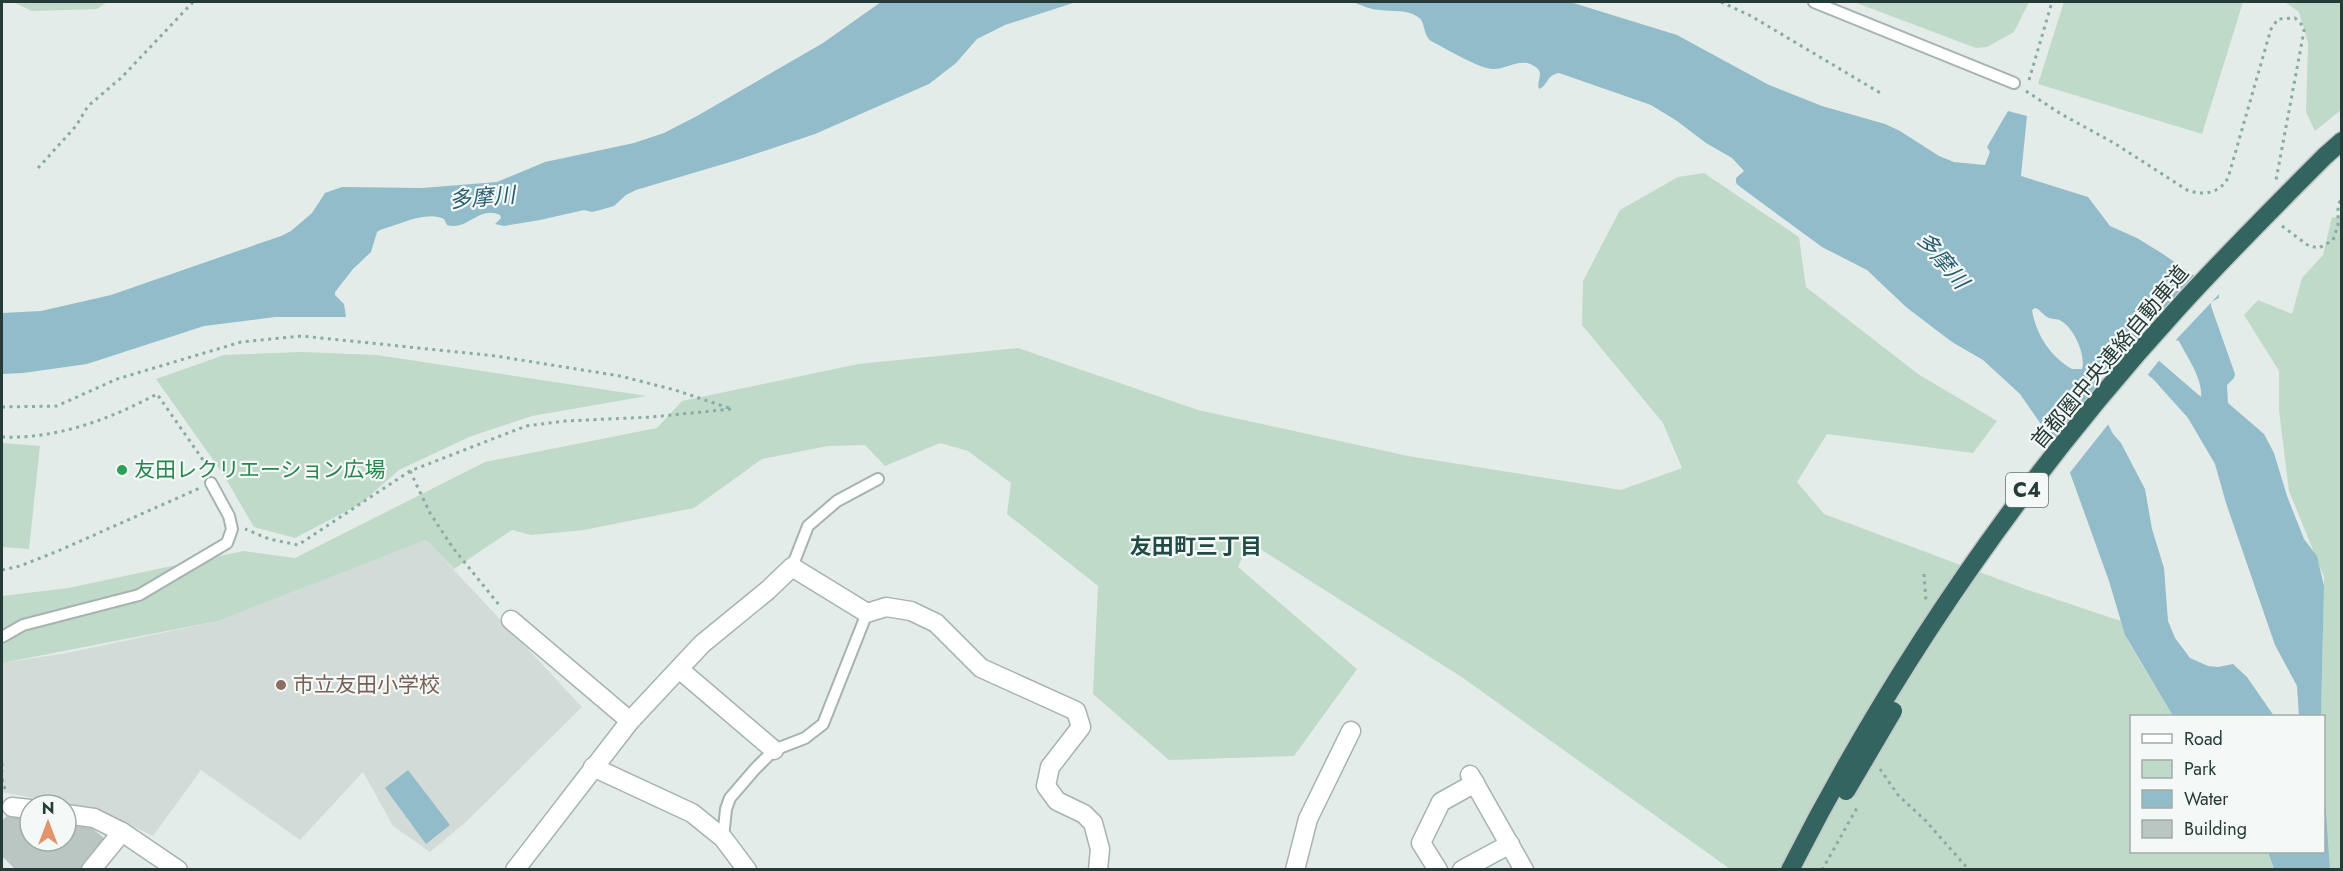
<svg xmlns="http://www.w3.org/2000/svg" width="2343" height="871" font-family="Jost,'Noto Sans JP',sans-serif">
<style>
.built{fill:#d2dbd8}
.green{fill:#bfdac9}
.water{fill:#92bcca;fill-rule:evenodd}
.pier{fill:#e4ece9}
.building{fill:#b9c6c2;stroke:#b7c4c0;stroke-width:1.5}
.lines{fill:none;stroke-linecap:round;stroke-linejoin:round}
.lane-casing{stroke:#a7b3b0;stroke-width:14}
.street-casing{stroke:#a7b3b0;stroke-width:21}
.highway-casing{stroke:#c2c8c7;stroke-width:21}
.path{stroke:#88aba4;stroke-width:3;stroke-dasharray:3 4.5;stroke-linecap:butt}
.lane{stroke:#fff;stroke-width:10}
.street{stroke:#fff;stroke-width:18}
.highway{stroke:#34645f;stroke-width:18}
.highway-bridge-casing{stroke:#c2c8c7;stroke-width:21;stroke-linecap:butt}
.highway-bridge{stroke:#34645f;stroke-width:18}
.leisure-dot{fill:#2e9e5b;stroke:#f4f8f7;stroke-width:2}
.education-dot{fill:#8d6e63;stroke:#f4f8f7;stroke-width:2}
.labels{text-anchor:middle;dominant-baseline:central;stroke-width:4.5;stroke-linejoin:round;paint-order:stroke}
.shield{fill:#f4f8f7;stroke:#637471;stroke-width:1.5}
.shield-label{font-size:20px;font-weight:bold;fill:#253b37}
.street-label{font-size:21px;fill:#253b37;stroke:#f4f8f7}
.leisure-label{font-size:21px;fill:#27864d;stroke:#f4f8f7;text-anchor:start}
.education-label{font-size:21px;fill:#785e54;stroke:#f4f8f7;text-anchor:start}
.water-label{font-size:22px;font-style:italic;fill:#265d70;stroke:#f4f8f7}
.neighbourhood-label{font-size:22px;font-weight:bold;fill:#234b45;stroke:#f4f8f7}
</style>
<rect width="100%" height="100%" fill="#e4ece9"/>
<path class="built" d="M426,540l156,167 -116,115 -36,30 -37,-26 -30,-54 -63,68 -99,-70 -48,66 -50,-24 -101,-20v-129l65,-10 151,-32z"/>
<g class="green">
<path d="M13,2h94l-10,7 -65,2z"/>
<path d="M1854,2h175l-15,30 -27,15 -11,1z"/>
<path d="M2064,2h179l-41,132 -164,-50z"/>
<path d="M2285,2h56v108l-26,21 -9,-19 2,-69 -9,-31z"/>
<path d="M1704,173l95,64 7,50 112,87 79,47 -24,32 -146,-19 -30,48 27,32 201,75 96,32 7,20 45,75h-41v136h136l6,17h-544l-267,-191 -214,-136 -11,25 119,102 -63,87 -125,4 -76,-66 5,-108 -91,-72 4,-31 -43,-32 -28,-8 -55,23 -20,-21 -37,1 -66,13 -68,49 -110,22 -53,5 -19,-5 -58,39 -28,-29 -208,81 -216,42v-67l66,-8 175,-37 52,7 190,-96 172,-34 25,-27 176,-37 160,-16 180,62 210,46 213,34 61,-22 -19,-45 -81,-98 1,-44 37,-71 58,-33z"/>
<path d="M2332,217l9,1v651h-11l-6,-88v-65h-3l3,-139 -35,-86 -10,-81v-39l-35,-56 14,-15 34,14 10,-36 21,-23z"/>
<path d="M302,352l75,3 270,41 -115,20 -63,21 -70,33 -39,34 -65,34 -41,-11 -31,-53 -67,-95 68,-24z"/>
<path d="M2,443l38,3 -11,103 -27,-2z"/>
</g>
<g class="water">
<path d="M881,2h195l-71,23 -28,14 -21,24 -27,21 -114,50 -78,26 -101,30 -10,5 -12,11 -14,4 -8,2 -8,-2 -44,10 -36,6 -9,-2 6,-6 -1,-3c-21,-10 -32,16 -53,10l-3,-6c-17,-9 -46,6 -64,11l-3,2 -6,20 -18,17 -18,23v3l9,9 2,13h-71l-71,9 -117,38 -64,9 -21,1v-61l39,-2 70,-16 170,-59 10,-5 21,-18 13,-20 17,-6 80,1 75,-6 48,-20 89,-19 30,-10 33,-17 126,-73z"/>
<path d="M1353,2h217l107,33 92,50 53,21 63,18 15,7 39,25 15,6 31,3 5,-13 -3,-5 21,-36 19,5 -6,60 67,21 22,29 27,12 26,16 56,39v5l-8,4v4l24,68 -1,4 -7,7 1,18 36,31 10,19 13,43 17,43 13,17 7,30 -3,130h-22l-2,-30 -22,-41 -49,-142 -11,-39 -27,-46 -34,-38 -9,-8 -22,-6h-10l-7,3 -10,10 -3,16 20,39 8,9 24,46 7,40 12,39 4,53 7,17 15,20 18,8 10,1 15,-3 14,13 27,39h-101l-48,-81 -16,-54 -44,-122 -45,-65 -37,-34 -31,-18 -46,-35 -39,-37 -45,-23 -83,-61 -3,-3v-5l8,-7 -12,-13 -26,-15 -29,-22 -26,-16 -92,-32c-13,2 -11,13 -20,16 -3,-7 5,-15 -2,-21 -15,-13 -30,2 -45,1 -14,-1 -47,-21 -61,-28 -9,-8 -5,-19 -13,-24 -11,-8 -25,-5 -38,-7 -8,0 -20,-5 -27,-8zM2035,308c6,2 7,6 12,9 5,3 10,1 14,4 13,7 25,34 21,48h-10c-21,-12 -36,-34 -40,-59zM2175,340l4,1c8,16 24,38 22,56l-44,-38 6,-14z"/>
<path d="M408,770l42,55 -24,19 -41,-56z"/>
<path d="M2324,781l6,88h-56l-6,-17h56z"/>
</g>
<g class="pier">
<path d="M2196,273l20,12 5,7 -48,51 -13,9 1,6 -15,19 -15,-7 2,-24z"/>
<path d="M2099,401l11,21 -42,53 -15,-30z"/>
</g>
<path class="building" d="M7,817l23,3v21h36v-16l25,4 12,9 -21,25 -2,7h-63l-15,-15v-33z"/>
<g class="lines">
<g class="lane-casing">
<g id="lane">
<path d="M1814,2l200,81"/>
<path d="M792,567l16,-41 29,-25 41,-22"/>
<path d="M2,637l21,-12 116,-30 88,-52 5,-14 -3,-13 -18,-33"/>
<path d="M723,838l3,-29 4,-11 25,-29 19,-19 31,-12 18,-14 44,-111"/>
</g>
</g>
<g class="street-casing">
<g id="street">
<path d="M511,620l119,101"/>
<path d="M679,669l95,81"/>
<path d="M593,767l99,46 31,25 24,32"/>
<path d="M1470,775l54,95"/>
<path d="M12,807l18,2"/>
<path d="M66,814l28,4 28,14 56,38"/>
<path d="M91,870l31,-38"/>
<path d="M515,870l115,-149 72,-77 66,-54 24,-23 75,46 19,-6 25,4 25,12 45,45 95,43 5,16 -31,40 -4,19 11,15 27,13 9,9 7,26 -2,21"/>
<path d="M1295,870l13,-51 43,-88"/>
<path d="M1438,870l-17,-27 20,-41 34,-19"/>
<path d="M1462,870l48,-26"/>
</g>
</g>
<g class="highway-casing">
<path id="highway" d="M2325,156l17,-15"/>
</g>
<g class="path">
<path d="M1721,2l30,14 131,78"/>
<path d="M2029,80l23,-78"/>
<path d="M2026,91l35,23 53,29 73,47c16,6 32,4 41,-12l43,-149 7,-10 17,-1 8,8 1,5 -28,149"/>
<path d="M38,168l38,-42 12,-20 33,-28 72,-76"/>
<path d="M2282,226l27,20 10,2 14,-8 5,-15v-20l4,-7"/>
<path d="M2,407l55,-1 60,-27 124,-37 61,-6 194,20 124,20 55,14 57,19 -80,8 -87,4 -39,5 -116,45 -112,74 -29,-6 -24,-10"/>
<path d="M2,437c55,2 106,-17 155,-43l53,76"/>
<path d="M410,471l20,42 23,35 47,58"/>
<path d="M2,570l18,-4 38,-15 142,-63"/>
<path d="M1924,574l2,28"/>
<path d="M2,763v9"/>
<path d="M1880,769l18,26 28,26 43,49"/>
<path d="M2,779l4,13"/>
<path d="M1822,870l36,-64"/>
</g>
<use href="#lane" class="lane"/>
<use href="#street" class="street"/>
<use href="#highway" class="highway"/>
<g class="highway-bridge-casing">
<g id="highway-bridge">
<path d="M1846,791l47,-80"/>
<path d="M1790,870c103,-203 234,-393 387,-561 48,-53 98,-103 148,-153"/>
</g>
</g>
<use href="#highway-bridge" class="highway-bridge"/>
</g>
<circle class="leisure-dot" cx="122" cy="470" r="6"/>
<circle class="education-dot" cx="281" cy="685" r="6"/>
<g class="labels">
<rect class="shield" x="2006" y="473" width="42" height="34" rx="4.5"/>
<g class="shield-label">
<text x="2027" y="490">C4</text>
</g>
<g class="street-label">
<text transform="translate(2110 357) rotate(-50)">首都圏中央連絡自動車道</text>
</g>
<g class="leisure-label">
<text x="134" y="470">友田レクリエーション広場</text>
</g>
<g class="education-label">
<text x="293" y="685">市立友田小学校</text>
</g>
<g class="water-label">
<text transform="translate(482 197) rotate(-5)">多摩川</text>
<text transform="translate(1943 260) rotate(50)">多摩川</text>
</g>
<g class="neighbourhood-label">
<text x="1196" y="546">友田町三丁目</text>
</g>
</g>
<rect width="2343" height="871" fill="none" stroke="#253b37" stroke-width="6"/>
<rect x="2130" y="715" width="195" height="138" fill="#f4f8f7" stroke="#a1acaa" stroke-width="1.5"/>
<rect x="2142" y="734" width="30" height="9" fill="#ffffff" stroke="#a1acaa" stroke-width="1.5"/>
<text x="2184" y="745" font-size="18" fill="#253b37">Road</text>
<rect x="2142" y="760" width="30" height="18" fill="#bfdac9" stroke="#a1acaa" stroke-width="1.5"/>
<text x="2184" y="775" font-size="18" fill="#253b37">Park</text>
<rect x="2142" y="790" width="30" height="18" fill="#92bcca" stroke="#a1acaa" stroke-width="1.5"/>
<text x="2184" y="805" font-size="18" fill="#253b37">Water</text>
<rect x="2142" y="820" width="30" height="18" fill="#b9c6c2" stroke="#a1acaa" stroke-width="1.5"/>
<text x="2184" y="835" font-size="18" fill="#253b37">Building</text>
<g transform="translate(48 823)"><circle r="28" fill="#f4f8f7" stroke="#a1acaa" stroke-width="1.5"/>
<path d="M0-4.5L10 22L0 15L-10 22Z" fill="#e2946b"/>
<text y="-9" font-size="16" font-weight="bold" text-anchor="middle" fill="#253b37">N</text>
</g>
</svg>
